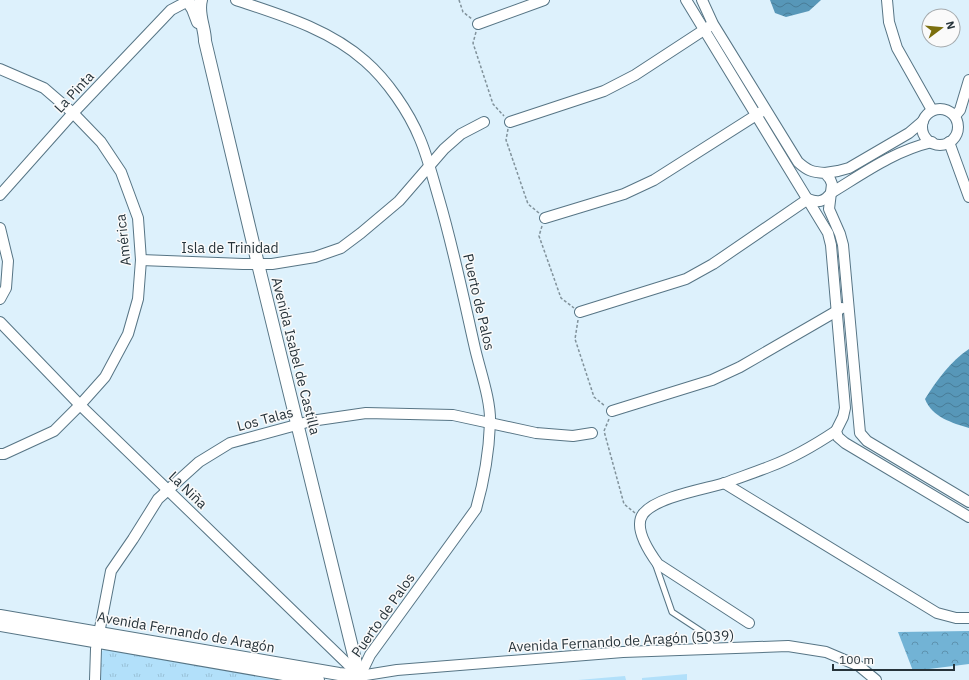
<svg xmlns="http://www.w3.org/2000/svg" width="969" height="680" font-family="'IBM Plex Sans',sans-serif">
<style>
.grass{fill:url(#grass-tufts)}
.forest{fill:url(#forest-crowns)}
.pitch{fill:#b2e0fa}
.water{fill:url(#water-waves)}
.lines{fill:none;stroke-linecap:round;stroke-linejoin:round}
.service-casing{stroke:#577585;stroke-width:7}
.minor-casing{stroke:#577585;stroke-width:12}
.tertiary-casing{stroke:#577585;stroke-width:14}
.path{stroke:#81929b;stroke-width:1.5;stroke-dasharray:3 2;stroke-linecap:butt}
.service{stroke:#fff;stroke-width:5}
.minor{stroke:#fff;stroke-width:10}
.tertiary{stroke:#fff;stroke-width:12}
.labels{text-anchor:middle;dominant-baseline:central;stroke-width:3;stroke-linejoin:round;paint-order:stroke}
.street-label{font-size:14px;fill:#26333a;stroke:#fafafa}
</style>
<defs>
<pattern id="grass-tufts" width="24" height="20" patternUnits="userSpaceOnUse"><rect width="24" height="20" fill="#b2e0fa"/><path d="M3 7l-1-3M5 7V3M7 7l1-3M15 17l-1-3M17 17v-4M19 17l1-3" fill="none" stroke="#99c1d7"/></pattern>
<pattern id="forest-crowns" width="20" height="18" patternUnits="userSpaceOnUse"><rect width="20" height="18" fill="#72b3d5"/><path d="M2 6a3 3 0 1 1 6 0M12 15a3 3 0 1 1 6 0" fill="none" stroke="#5d92ae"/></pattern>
<pattern id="water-waves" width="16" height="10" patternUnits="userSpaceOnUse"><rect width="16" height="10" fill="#5797b8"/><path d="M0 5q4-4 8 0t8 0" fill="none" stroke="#487c97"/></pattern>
</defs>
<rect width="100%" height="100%" fill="#ddf1fc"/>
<path class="grass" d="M105,649l195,31h-201l2,-28z"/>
<path class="forest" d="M969,631v33l-56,7 -15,-39z"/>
<g class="pitch">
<path d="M687,674v6h-45v-2z"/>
<path d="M625,676l1,4h-48z"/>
</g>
<g class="water">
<path d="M770,0h51l-12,11 -23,6 -11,-4z"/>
<path d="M969,349v79c-17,-5 -37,-11 -44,-29 11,-18 26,-38 44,-50z"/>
</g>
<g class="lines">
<g class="service-casing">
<path id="service" d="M655,563l17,49 35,23 6,14"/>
</g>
<g class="minor-casing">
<g id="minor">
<path d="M236,0c45,15 93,29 129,61 22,19 44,51 55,78 8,19 13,40 19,60 14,48 24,96 35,145 5,24 17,55 16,79 -1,29 -6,58 -14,86l-106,146 -12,25"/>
<path d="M686,0l142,233 3,12 14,163 -2,9 -7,14 2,6 7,6 124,74"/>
<path d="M702,0l11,24 85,138c10,9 14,10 27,11l5,6 2,5 -3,25 11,25 3,11 17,188 7,8 102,61"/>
<path d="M887,0l2,22 8,26 35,62"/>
<path d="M478,24l66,-24"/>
<path d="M0,69l44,19 29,25 28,29 20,30 17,46 3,42 -3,39 -10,35 -23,43 -25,28 -26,26 -50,23h-4"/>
<circle cx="940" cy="127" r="18"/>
<path d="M955,116l5,-6 9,-30"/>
<path d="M510,122l94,-31 31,-16 75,-49"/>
<path d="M949,142l20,55"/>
<path d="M825,173l13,-2 11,-3 60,-35 14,-12"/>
<path d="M0,195l73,-82 98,-103 17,-9"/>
<path d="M545,218l79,-24 30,-14 107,-68"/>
<path d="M0,228l8,33 -2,27 -6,11"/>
<path d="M141,260l102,4h29l43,-7 26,-9 20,-15 38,-32 45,-52 17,-15 23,-12"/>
<path d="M580,312l106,-33 27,-15 95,-65c10,4 16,3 23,-6 33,-20 63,-42 101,-51"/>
<path d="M0,322l80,83 280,271"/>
<path d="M612,411l100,-31 28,-13 102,-59"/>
<path d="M724,483l213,130 19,5h13"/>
<path d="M749,623l-91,-59c-8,-11 -25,-36 -15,-50 13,-17 62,-25 82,-31 16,-6 31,-11 46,-17 24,-9 44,-21 65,-35"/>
<path d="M360,676l37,-6 226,-18 165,-6 38,6 33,14 17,14"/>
<path d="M95,680l1,-31 15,-78 22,-32 25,-40 41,-37 31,-19 81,-22 55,-8 87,2 83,18 37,3 19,-3"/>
</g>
</g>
<g class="tertiary-casing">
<g id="tertiary">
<path d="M201,0c-4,13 4,28 4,41l53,223 102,416"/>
<path d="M188,1l5,8 5,13"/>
<path d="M0,616l339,58 21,2"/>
<path d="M0,625l318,55"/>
</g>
</g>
<g class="path">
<path d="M459,0l4,12 9,7"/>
<path d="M476,32l-3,11 20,61 11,12"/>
<path d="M508,129l-2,11 22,64 11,9"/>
<path d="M542,226l-3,10 22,62 13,10"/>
<path d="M578,320l-3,19 19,58 11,9"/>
<path d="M609,419l-5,12 20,73 11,9"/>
</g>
<use href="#service" class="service"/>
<use href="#minor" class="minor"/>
<use href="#tertiary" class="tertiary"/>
</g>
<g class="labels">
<g class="street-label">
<text transform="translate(74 92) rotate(-47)">La Pinta</text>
<text transform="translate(123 240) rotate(-96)">América</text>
<text x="230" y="248">Isla de Trinidad</text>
<text transform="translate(479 302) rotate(77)">Puerto de Palos</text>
<text transform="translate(296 356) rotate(76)">Avenida Isabel de Castilla</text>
<text transform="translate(265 419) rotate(-15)">Los Talas</text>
<text transform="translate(188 490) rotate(44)">La Niña</text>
<text transform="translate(383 615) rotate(-55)">Puerto de Palos</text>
<text transform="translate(186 632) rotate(10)">Avenida Fernando de Aragón</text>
<text transform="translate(621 641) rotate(-3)">Avenida Fernando de Aragón (5039)</text>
</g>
</g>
<g transform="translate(941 28) rotate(74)"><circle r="19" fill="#fafafa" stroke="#a5aaad"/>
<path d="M0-3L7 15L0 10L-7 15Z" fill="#7b6f0e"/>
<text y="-6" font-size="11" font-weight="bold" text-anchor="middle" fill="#26333a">N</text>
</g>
<path d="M833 664v6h121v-6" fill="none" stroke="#26333a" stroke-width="2"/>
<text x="839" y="664" font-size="12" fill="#26333a" stroke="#fafafa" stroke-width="3" paint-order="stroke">100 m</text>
</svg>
